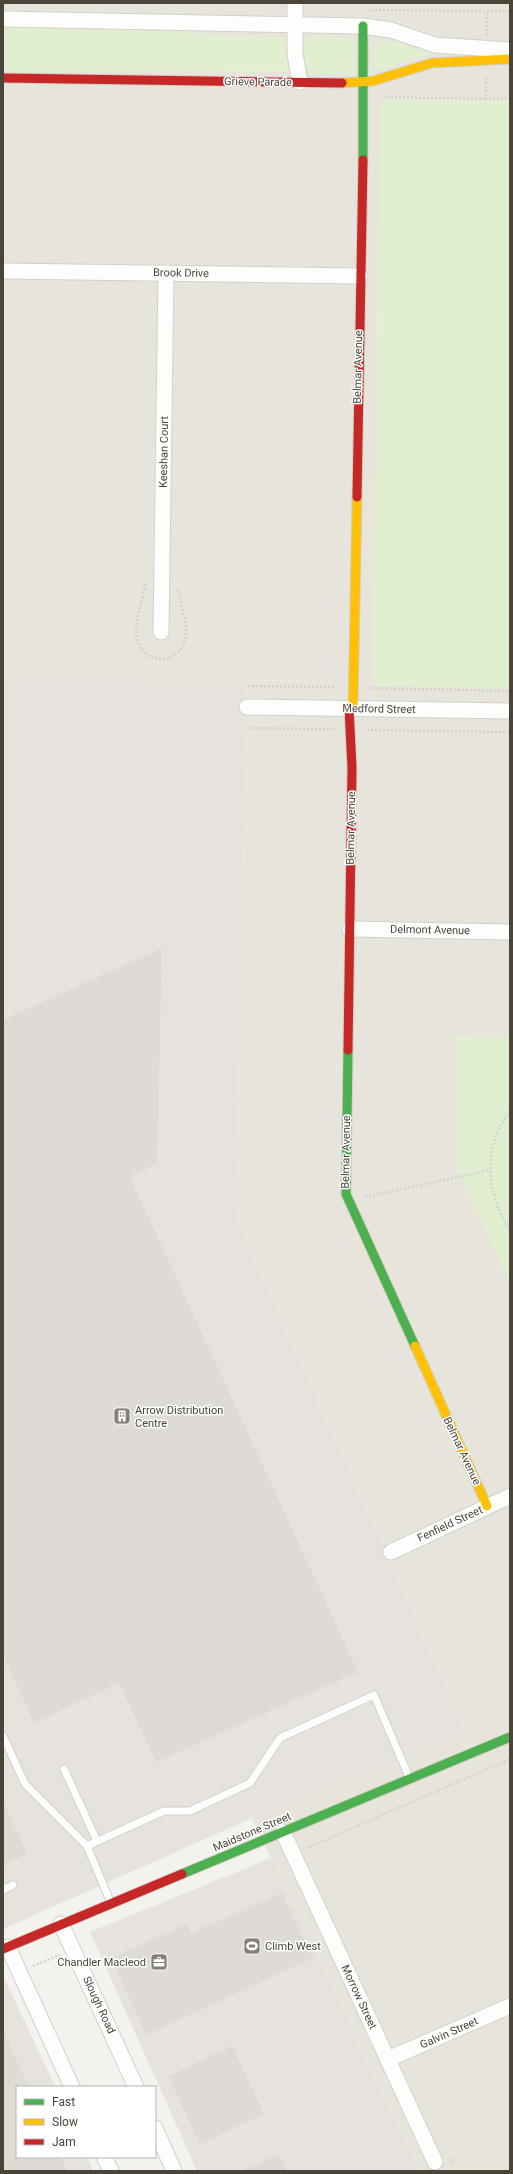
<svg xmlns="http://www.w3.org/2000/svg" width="513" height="2174" font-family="Roboto,sans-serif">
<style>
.residential{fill:#e7e4dc}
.industrial{fill:#e6e2de}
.green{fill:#e1eecf}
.parking{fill:#e6e3df}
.building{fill:#dedbd6}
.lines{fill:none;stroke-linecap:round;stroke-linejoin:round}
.lane-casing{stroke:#d2d0cb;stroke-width:9}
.street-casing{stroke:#d2d0cb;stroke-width:17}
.fast-casing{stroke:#d3cfc5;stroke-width:11}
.slow-casing{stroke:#d3cfc5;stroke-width:11}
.jam-casing{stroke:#d3cfc5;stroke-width:11}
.path{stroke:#d3d2cc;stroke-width:2.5;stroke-dasharray:2 2;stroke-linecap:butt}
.lane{stroke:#fdfdfc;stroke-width:7}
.street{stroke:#fdfdfc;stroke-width:15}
.fast{stroke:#4caf50;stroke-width:9}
.slow{stroke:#ffc107;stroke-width:9}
.jam{stroke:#c62828;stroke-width:9}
.labels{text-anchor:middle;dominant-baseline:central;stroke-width:3;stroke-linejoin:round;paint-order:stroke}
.street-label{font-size:11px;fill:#4b4439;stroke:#fff}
.poi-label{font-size:11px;fill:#4b4439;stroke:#fff;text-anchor:start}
</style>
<rect width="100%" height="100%" fill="#f4f2ee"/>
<path class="residential" d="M3,3h507v2168h-91l-167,-353 213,-88 -230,-514 11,-530 -243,-5z"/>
<g class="industrial">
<path d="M3,681l243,5 -11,530 230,514 -213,88 -249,111z"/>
<path d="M271,1858l148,313h-222l-107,-239z"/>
<path d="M3,1975l52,112h-38v70h70l6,14h-90z"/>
</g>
<g class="green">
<path d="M3,27l151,2 62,6 70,2h2l2,31 -2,3 -285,1z"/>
<path d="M312,37l42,2 2,35h-46c-6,-9 -11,-25 -4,-35z"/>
<path d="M388,40l42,11 2,3 -58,17v-23z"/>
<path d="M386,99l124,1v589l-133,-3 -5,-6 8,-574z"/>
<path d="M455,1037l55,1v247l-55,-123z"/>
</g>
<g class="parking">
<path d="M142,1753l34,77 -64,29 -34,-78z"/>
<path d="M264,1865l12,28 -83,37 -4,-9 -79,35 -10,-22z"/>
</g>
<g class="building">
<path d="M162,948l-5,215 -27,14 228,495 -202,90 -37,-79 -85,40 -31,-68v-635z"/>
<path d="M3,1801l24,53 -24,11z"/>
<path d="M282,1893l31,65 -167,77 -35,-77 76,-34 4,9z"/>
<path d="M3,2031l26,56h-12v70h44l6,14h-64z"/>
<path d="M232,2046l32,68 -64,30 -32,-68z"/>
<path d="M279,2154l8,17h-46z"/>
</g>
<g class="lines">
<g class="lane-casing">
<g id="lane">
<path d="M3,1736l22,48 62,62 23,55"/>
<path d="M64,1769l33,72"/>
<path d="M87,1846l77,-35h26l60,-28 30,-45 94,-43 35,82"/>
<path d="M3,1890l10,-5"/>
</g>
</g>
<g class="street-casing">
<g id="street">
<path d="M295,3v51l5,28"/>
<path d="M3,19l360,7 28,4 44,15 75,5"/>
<path d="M3,271l357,5"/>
<path d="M161,632l5,-359"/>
<path d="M247,707l263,4"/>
<path d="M350,929l160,3"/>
<path d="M391,1552l119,-56"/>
<path d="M283,1832l152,330"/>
<path d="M61,1924l75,163"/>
<path d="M8,1947l64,140"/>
<path d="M388,2059l122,-53"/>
<path d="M155,2128l19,43"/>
<path d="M104,2157l7,14"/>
</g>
</g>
<g class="fast-casing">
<g id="fast">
<path d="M363,160v-134"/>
<path d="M348,1050l-2,144 69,152"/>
<path d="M182,1874l328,-137"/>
</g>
</g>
<g class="slow-casing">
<g id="slow">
<path d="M342,83l31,-2 59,-18 78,-4"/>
<path d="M353,709l4,-212"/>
<path d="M415,1346l72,160"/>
</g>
</g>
<g class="jam-casing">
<g id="jam">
<path d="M3,78l339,5"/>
<path d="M357,497l6,-337"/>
<path d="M348,1050l4,-282 -3,-60"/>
<path d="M3,1949l179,-75"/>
</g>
</g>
<g class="path">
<path d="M371,10l116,1"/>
<path d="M487,35v-24h23"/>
<path d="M486,78v21h24"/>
<path d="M387,97l99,2"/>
<path d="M145,584c-2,16 -9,32 -9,48 1,36 48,35 50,2 1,-14 -6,-31 -8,-45"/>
<path d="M248,686l89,1"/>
<path d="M370,688l140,3"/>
<path d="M247,728l87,1"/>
<path d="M367,730l143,2"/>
<path d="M510,1111c-28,36 -24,83 0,119"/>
<path d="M365,1197l125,-27"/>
<path d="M307,1849v-1l203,-89"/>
<path d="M33,1966l27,-11"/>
<path d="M450,2159l3,5"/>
</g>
<use href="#lane" class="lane"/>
<use href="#street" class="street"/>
<use href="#fast" class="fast"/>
<use href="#slow" class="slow"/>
<use href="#jam" class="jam"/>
</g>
<defs>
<g id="building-square" transform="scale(0.9)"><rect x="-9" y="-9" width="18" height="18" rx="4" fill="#868178" stroke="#fff"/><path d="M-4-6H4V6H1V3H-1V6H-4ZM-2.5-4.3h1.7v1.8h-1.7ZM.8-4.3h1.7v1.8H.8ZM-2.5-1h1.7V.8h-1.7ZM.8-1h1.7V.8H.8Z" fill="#fff"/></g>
<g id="stadium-square" transform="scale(0.9)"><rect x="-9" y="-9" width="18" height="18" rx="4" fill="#868178" stroke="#fff"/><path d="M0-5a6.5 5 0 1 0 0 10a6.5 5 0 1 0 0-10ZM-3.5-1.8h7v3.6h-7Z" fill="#fff"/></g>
<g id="office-square" transform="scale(0.9)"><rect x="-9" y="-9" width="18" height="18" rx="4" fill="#868178" stroke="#fff"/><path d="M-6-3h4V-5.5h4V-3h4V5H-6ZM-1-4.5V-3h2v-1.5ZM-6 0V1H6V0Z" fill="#fff"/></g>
</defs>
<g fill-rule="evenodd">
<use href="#building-square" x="122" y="1416"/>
<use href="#stadium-square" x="252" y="1946"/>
<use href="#office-square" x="159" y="1962"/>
</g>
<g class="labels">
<g class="street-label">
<text transform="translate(258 82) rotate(1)">Grieve Parade</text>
<text transform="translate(181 273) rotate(1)">Brook Drive</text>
<text transform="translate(358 367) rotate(-89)">Belmar Avenue</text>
<text transform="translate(164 452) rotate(-89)">Keeshan Court</text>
<text transform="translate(379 709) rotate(1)">Medford Street</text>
<text transform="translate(351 828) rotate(-89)">Belmar Avenue</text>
<text transform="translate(430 930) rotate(1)">Delmont Avenue</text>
<text transform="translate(346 1152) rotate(-89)">Belmar Avenue</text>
<text transform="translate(462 1451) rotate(65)">Belmar Avenue</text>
<text transform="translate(450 1524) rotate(-25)">Fenfield Street</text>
<text transform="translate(252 1832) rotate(-23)">Maidstone Street</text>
<text transform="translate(359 1997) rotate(65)">Morrow Street</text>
<text transform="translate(99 2005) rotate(65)">Slough Road</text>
<text transform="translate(449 2033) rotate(-24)">Galvin Street</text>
</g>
<g class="poi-label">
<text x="135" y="1410">Arrow Distribution<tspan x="135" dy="13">Centre</tspan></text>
<text x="265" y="1946">Climb West</text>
<text x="146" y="1962" text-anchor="end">Chandler Macleod</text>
</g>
</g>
<rect width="513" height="2174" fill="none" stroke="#4b4439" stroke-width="8"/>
<rect x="16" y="2086" width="140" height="72" fill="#ffffff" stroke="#b7b4b0"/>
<rect x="24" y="2099" width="20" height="6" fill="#4caf50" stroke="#b7b4b0"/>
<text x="52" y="2106" font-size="12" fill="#4b4439">Fast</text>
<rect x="24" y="2119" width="20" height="6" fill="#ffc107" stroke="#b7b4b0"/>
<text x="52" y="2126" font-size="12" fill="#4b4439">Slow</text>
<rect x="24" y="2139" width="20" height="6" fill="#c62828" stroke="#b7b4b0"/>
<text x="52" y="2146" font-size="12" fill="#4b4439">Jam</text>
</svg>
